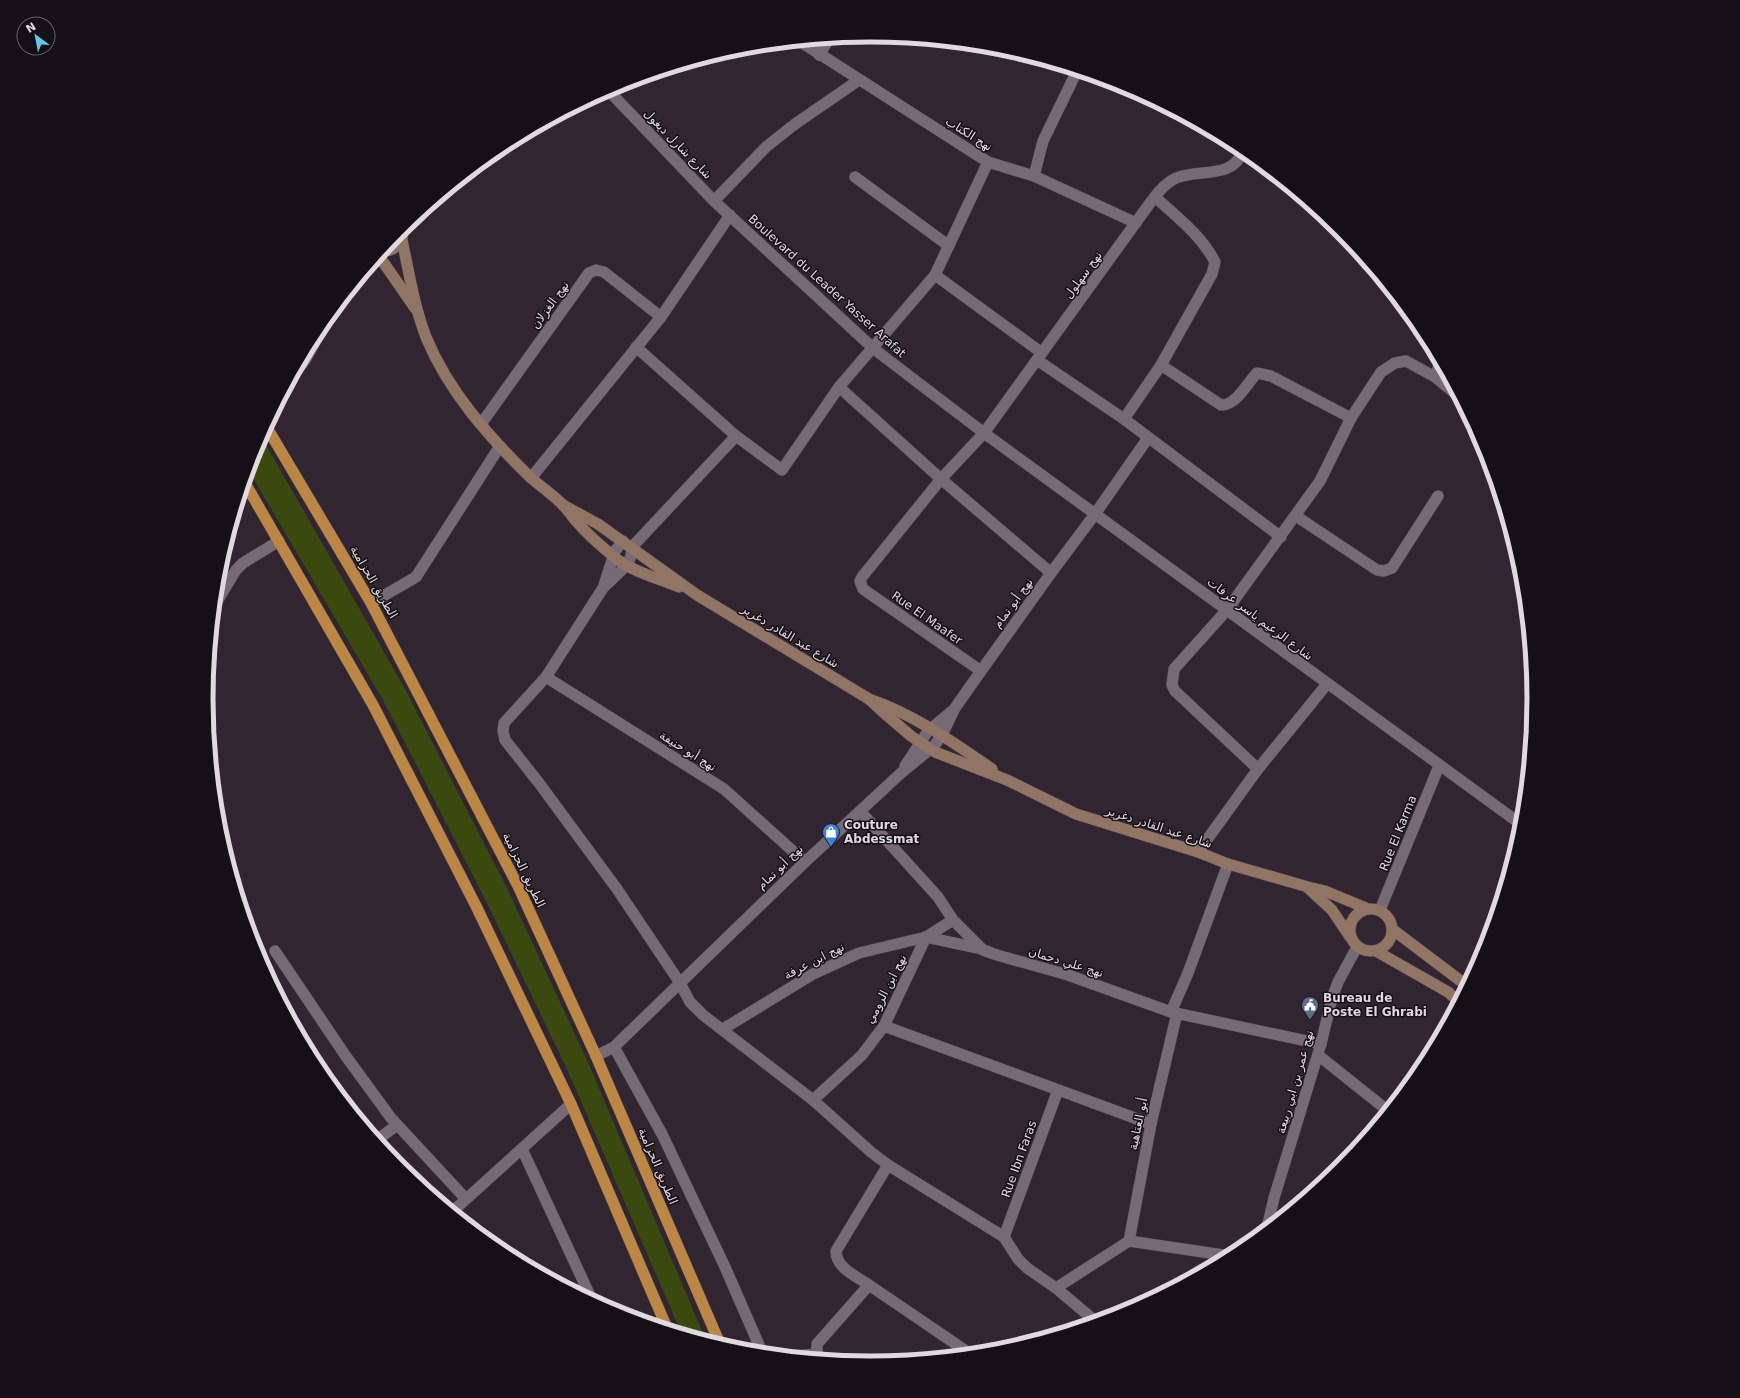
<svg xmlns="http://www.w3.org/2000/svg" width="1740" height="1398" font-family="'DejaVu Sans',Cairo,sans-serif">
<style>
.green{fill:#3a4a0f}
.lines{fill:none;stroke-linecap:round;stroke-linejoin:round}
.minor-casing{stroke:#4c434c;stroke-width:12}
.secondary-casing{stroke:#4c434c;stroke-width:12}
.trunk-casing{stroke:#4c434c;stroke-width:12}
.minor{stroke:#776a77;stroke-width:11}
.secondary{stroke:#917564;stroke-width:11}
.trunk{stroke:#bc8744;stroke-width:11}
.labels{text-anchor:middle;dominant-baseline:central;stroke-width:3;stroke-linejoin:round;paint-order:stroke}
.street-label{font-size:12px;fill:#e0d9e0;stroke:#151015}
.poi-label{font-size:12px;font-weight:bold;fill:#e0d9e0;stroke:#151015;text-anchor:start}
.rim{fill:none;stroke:#e0d9e0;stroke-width:5}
</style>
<rect width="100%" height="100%" fill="#302530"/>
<path class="green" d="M261,436l143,251 103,201 80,172 119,280 -25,-8 -114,-263 -81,-168 -103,-201 -134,-229 8,-26z"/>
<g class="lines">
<g class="minor-casing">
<g id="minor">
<path d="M801,42l187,120 46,14 102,47"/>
<path d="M819,55l10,-16"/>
<path d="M608,90l106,111 160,148 110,84 538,392"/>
<path d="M988,162l-53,113 -96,112 102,92 110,94"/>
<path d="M1034,176l9,-35 34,-70"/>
<path d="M855,177l94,69"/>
<path d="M714,201l52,-54 29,-23 64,-44"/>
<path d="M935,275l107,78"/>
<path d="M636,347l100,89 46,34 57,-83"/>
<path d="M1037,360l87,59 157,118"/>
<path d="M1161,365l60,40c15,1 26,-22 36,-32l14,3 80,42"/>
<path d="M294,374l11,-14 27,-48"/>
<path d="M1435,377l5,-14"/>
<path d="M1124,419l37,-54 51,-91 3,-12c-13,-26 -39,-46 -60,-65"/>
<path d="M481,424l108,-151 7,-3 8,2 57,45"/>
<path d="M736,436l-104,111 -1,9 -4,9 -24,23 -57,89 -42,46 -1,8 2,9 34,43 78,106 63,94 10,19 13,13 110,85 58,52 17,13 116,72 14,22 9,9 29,20 39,33"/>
<path d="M531,478l130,-161 69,-102"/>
<path d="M1296,516l81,54 7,1 8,-3 46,-72"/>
<path d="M604,585l11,-34 8,-10"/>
<path d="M371,603l45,-26 84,-131"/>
<path d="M215,605l21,-35 7,-7 36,-22"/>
<path d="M981,671l-118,-82 -3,-8 2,-4 79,-98 43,-46 166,-230c7,-10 15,-20 26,-25 24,-10 56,2 67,-27"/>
<path d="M546,677l178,112 81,73"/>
<path d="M905,766l23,-35 24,-20"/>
<path d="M1258,769l-83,-78 -3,-6 2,-16 53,-59 93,-129 31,-63 30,-46 14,-9 11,-2 29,16 21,17"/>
<path d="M860,811l78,86 15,23 30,30 14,5 71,20 103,37 150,32"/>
<path d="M1198,852l60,-83 69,-85"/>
<path d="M1380,910l59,-144"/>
<path d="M926,937l56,12"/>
<path d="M275,951l70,104 46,63 75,81"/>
<path d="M1171,1012l17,-39 40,-109"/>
<path d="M884,1026l267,98"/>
<path d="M723,1029l90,-55 46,-21 67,-16 27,-17"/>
<path d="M614,1047l48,87 63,133 37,85"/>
<path d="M1318,1055l69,55"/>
<path d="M596,1056l18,-9 191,-185 96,-89 33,-27 8,-11 13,-27 26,-37 70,-98 44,-59 53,-76"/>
<path d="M813,1100l49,-45 22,-29 42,-89"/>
<path d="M377,1140l20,-15"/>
<path d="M522,1149l70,151"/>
<path d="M453,1211l118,-107"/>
<path d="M1267,1228l7,-30 47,-154 11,-46 6,-16 19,-35"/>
<path d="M1004,1237l54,-147"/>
<path d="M1129,1241l22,-117 26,-111"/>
<path d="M869,1285l100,68"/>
<path d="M1056,1288l73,-47 101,15"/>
<path d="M796,1356l20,-2"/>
<path d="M817,1358v-14l52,-59c-13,-9 -33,-17 -33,-34l52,-86"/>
</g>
</g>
<g class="secondary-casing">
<g id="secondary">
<path d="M402,240c7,32 12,66 24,97 22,54 63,100 104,140 10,9 22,17 32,27 5,5 9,11 14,17 12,14 27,27 42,39 16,12 42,19 61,27"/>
<path d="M383,251c14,0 21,-11 20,-24"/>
<path d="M379,256l36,52"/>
<path d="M563,505l35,19 99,71 172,104c46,16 84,43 123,70"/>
<path d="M869,699l14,13 28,24 24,16 72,28 69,34 122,38 30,12 80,23 17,4 41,17"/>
<path d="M1308,888l24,22 18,27"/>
<circle cx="1371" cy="930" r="21"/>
<path d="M1392,929l74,56"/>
<path d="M1376,951l72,41 10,9"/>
</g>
</g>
<g class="trunk-casing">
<g id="trunk">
<path d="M266,426l105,177 147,283 78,170 124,288"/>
<path d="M245,483l128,222 103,201 95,198 96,224"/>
</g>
</g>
<use href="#minor" class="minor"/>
<use href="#secondary" class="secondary"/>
<use href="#trunk" class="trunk"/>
</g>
<defs>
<g id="shop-pin" transform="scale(0.9)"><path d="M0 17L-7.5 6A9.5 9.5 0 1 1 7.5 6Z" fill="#3f7fe0" stroke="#151015"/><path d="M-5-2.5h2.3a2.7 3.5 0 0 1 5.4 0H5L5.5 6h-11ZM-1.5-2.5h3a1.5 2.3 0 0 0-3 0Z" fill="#fff"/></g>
<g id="civic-pin" transform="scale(0.9)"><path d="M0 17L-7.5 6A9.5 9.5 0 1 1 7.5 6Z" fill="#5c6f8a" stroke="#151015"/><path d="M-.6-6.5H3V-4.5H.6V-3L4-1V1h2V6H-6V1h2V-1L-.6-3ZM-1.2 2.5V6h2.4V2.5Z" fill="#fff"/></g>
</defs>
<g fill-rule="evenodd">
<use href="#shop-pin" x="831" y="832"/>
<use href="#civic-pin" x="1310" y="1005"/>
</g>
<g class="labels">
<g class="street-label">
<text transform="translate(969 134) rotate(32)">نهج الكتاب</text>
<text transform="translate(678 144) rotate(46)">شارع شارل ديغول</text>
<text transform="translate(1083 275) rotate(-54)">نهج سهلول</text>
<text transform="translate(827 286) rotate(42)">Boulevard du Leader Yasser Arafat</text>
<text transform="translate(550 305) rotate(-54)">نهج الغزلان</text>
<text transform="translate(374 582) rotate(60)">الطريق الحزامية</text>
<text transform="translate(1013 603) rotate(-54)">نهج أبو تمام</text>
<text transform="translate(927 618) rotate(35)">Rue El Maafer</text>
<text transform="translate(1260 619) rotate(37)">شارع الزعيم ياسر عرفات</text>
<text transform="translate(790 636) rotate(31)">شارع عبد القادر دغرير</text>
<text transform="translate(688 751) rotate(32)">نهج أبو حنيفة</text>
<text transform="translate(1159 827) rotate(18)">شارع عبد القادر دغرير</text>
<text transform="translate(1398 833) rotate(-68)">Rue El Karma</text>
<text transform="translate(780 867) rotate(-44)">نهج أبو تمام</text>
<text transform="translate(524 870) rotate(64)">الطريق الحزامية</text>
<text transform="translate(814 961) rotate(-27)">نهج ابن عرفة</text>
<text transform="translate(1066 962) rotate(17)">نهج علي دحمان</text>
<text transform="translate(886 989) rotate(-63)">نهج ابن الرومي</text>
<text transform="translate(1295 1082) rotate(-74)">نهج عمر بن ابي ربيعة</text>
<text transform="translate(1138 1124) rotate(-78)">أبو العتاهية</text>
<text transform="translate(1019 1159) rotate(-70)">Rue Ibn Faras</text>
<text transform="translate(658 1166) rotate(67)">الطريق الحزامية</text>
</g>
<g class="poi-label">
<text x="844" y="825">Couture<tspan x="844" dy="14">Abdessmat</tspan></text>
<text x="1323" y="998">Bureau de<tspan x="1323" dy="14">Poste El Ghrabi</tspan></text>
</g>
</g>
<path d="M0 0H1740V1398H0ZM213 699a657 657 0 1 1 1314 0a657 657 0 1 1-1314 0Z" fill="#151015" fill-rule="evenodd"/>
<path class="rim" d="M213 699a657 657 0 1 1 1314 0a657 657 0 1 1-1314 0Z"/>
<g transform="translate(36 36) rotate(328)"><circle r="19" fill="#151015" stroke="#666066"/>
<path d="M0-3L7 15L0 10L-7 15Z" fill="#67c4f0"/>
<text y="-6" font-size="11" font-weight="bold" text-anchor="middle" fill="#e0d9e0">N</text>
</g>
</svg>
